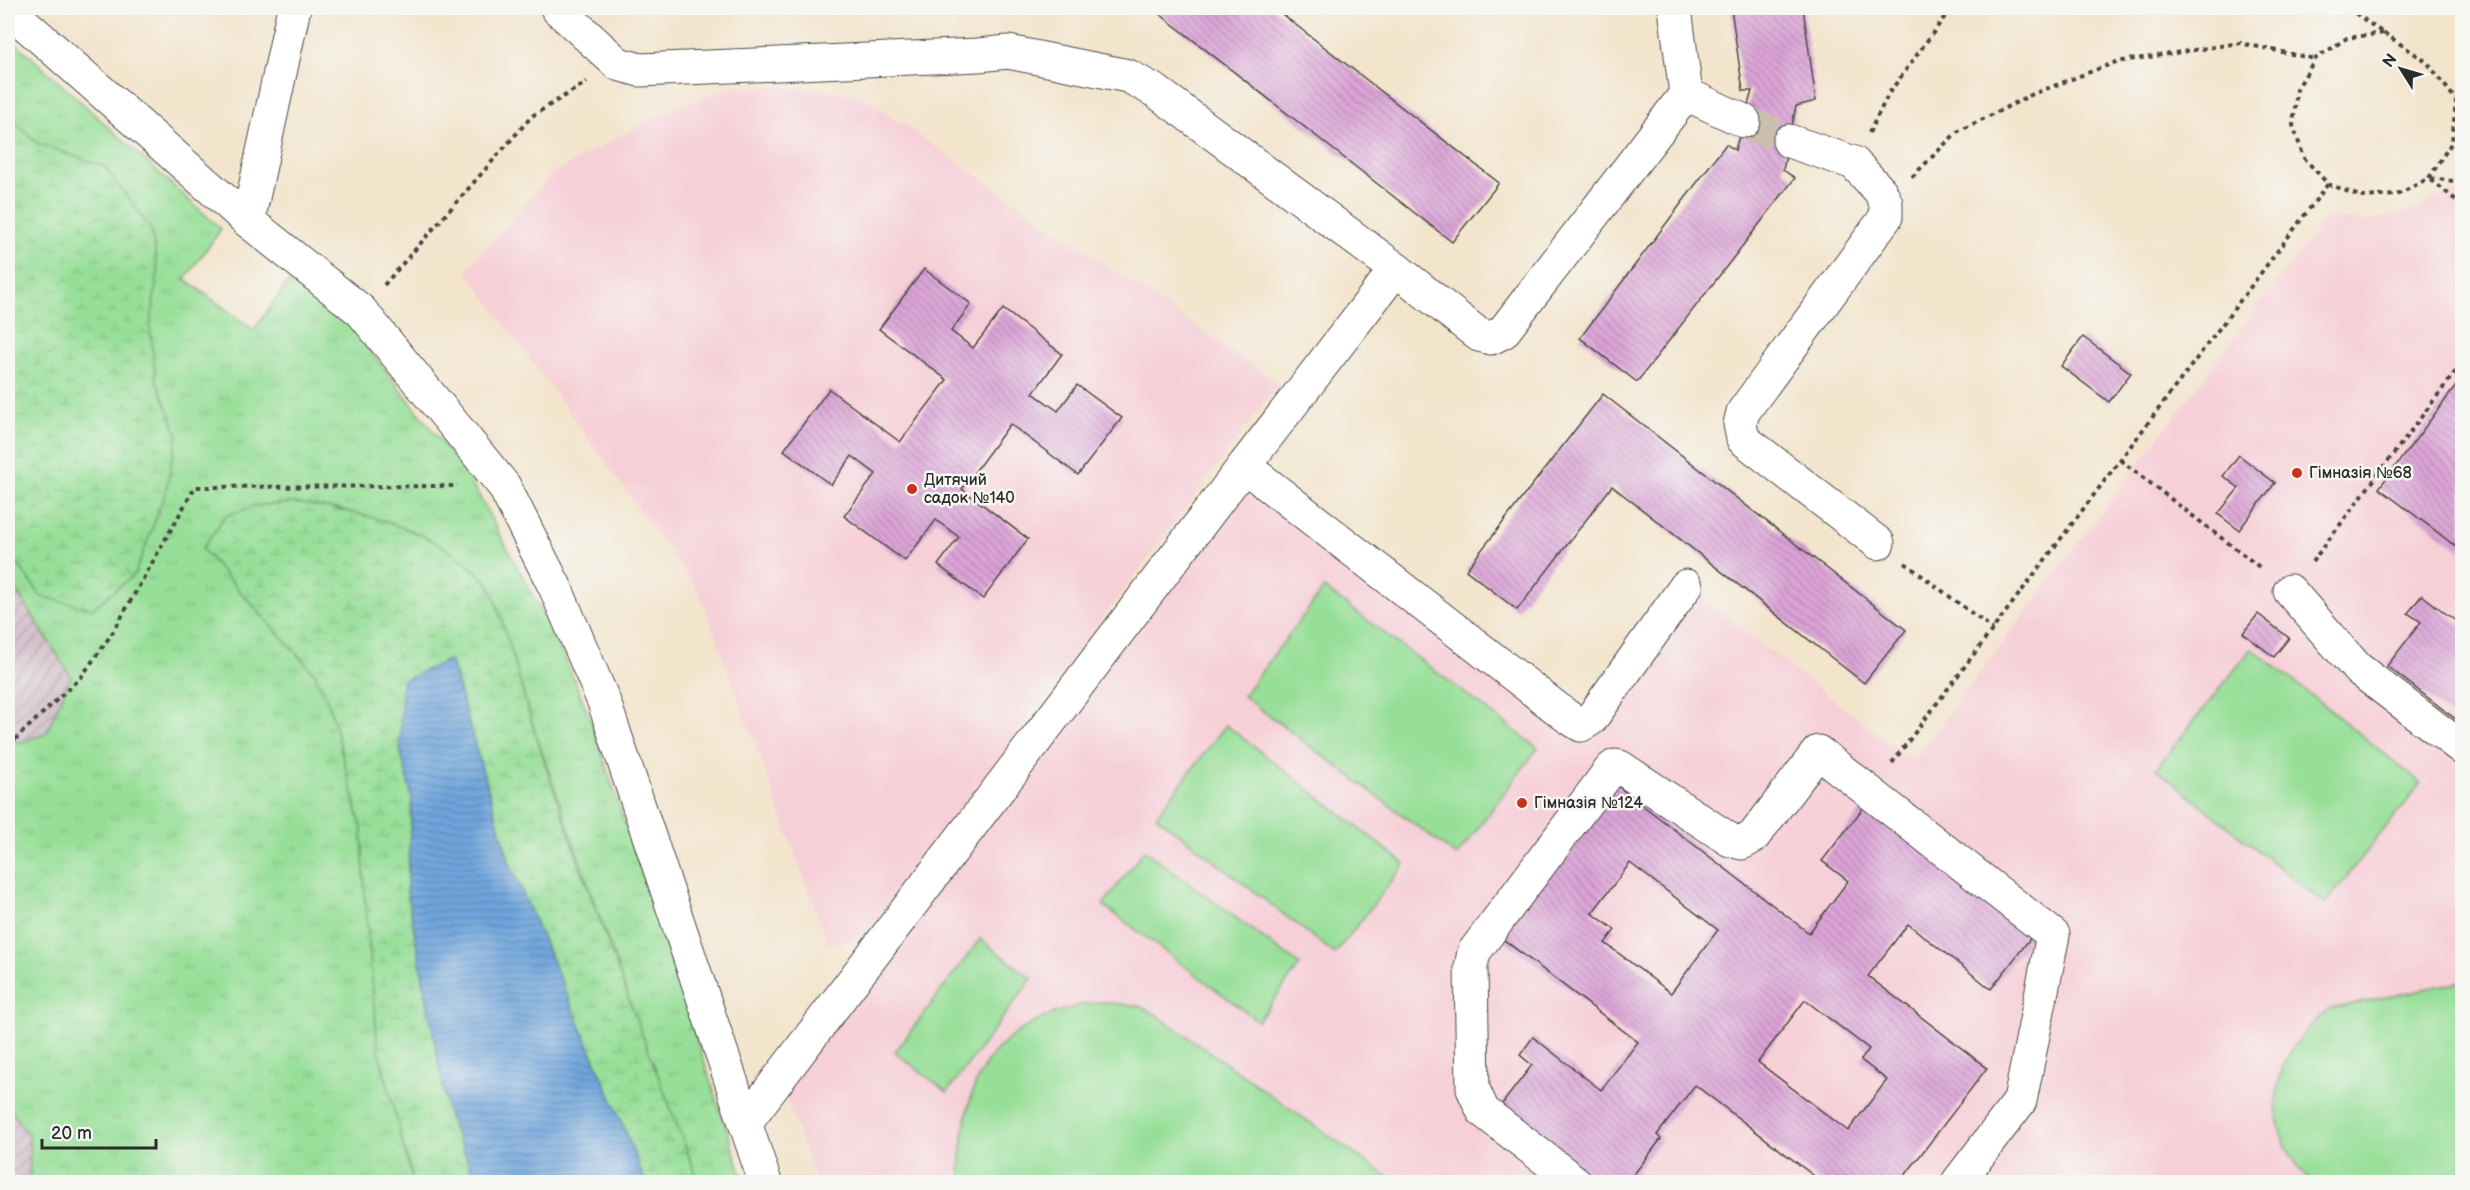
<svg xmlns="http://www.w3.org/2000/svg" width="2470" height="1190" font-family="'Balsamiq Sans',sans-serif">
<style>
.built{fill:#f6cfd7}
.industrial{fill:url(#industrial-furrows)}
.grass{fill:url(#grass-tufts);stroke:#618562;stroke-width:1.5}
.wetland{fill:url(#wetland-marsh);stroke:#618562;stroke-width:1.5}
.pitch{fill:#97df98;stroke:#618562;stroke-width:1.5}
.water{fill:url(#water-rules);stroke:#4e6884;stroke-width:1.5}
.building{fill:url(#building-back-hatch);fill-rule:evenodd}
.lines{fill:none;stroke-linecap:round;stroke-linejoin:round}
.minor-tunnel{stroke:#cbbfac;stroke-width:33;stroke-dasharray:33 16;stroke-linecap:butt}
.minor-casing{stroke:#494743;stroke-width:35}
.path{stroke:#494743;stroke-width:4;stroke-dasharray:4.5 4.5;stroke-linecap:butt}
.minor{stroke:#fff;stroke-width:33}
.poi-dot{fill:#c8321e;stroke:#f6f6f2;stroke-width:2}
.labels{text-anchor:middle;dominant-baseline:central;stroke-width:5;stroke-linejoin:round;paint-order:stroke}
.poi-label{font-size:16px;fill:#2b2b2b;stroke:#f6f6f2;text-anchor:start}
</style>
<defs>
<pattern id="industrial-furrows" width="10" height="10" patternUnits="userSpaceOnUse" patternTransform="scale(1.5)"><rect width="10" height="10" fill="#d1bdc9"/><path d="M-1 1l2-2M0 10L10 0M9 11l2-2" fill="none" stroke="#aa9aa3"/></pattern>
<pattern id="grass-tufts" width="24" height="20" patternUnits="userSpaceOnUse" patternTransform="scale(1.5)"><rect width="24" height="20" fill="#97df98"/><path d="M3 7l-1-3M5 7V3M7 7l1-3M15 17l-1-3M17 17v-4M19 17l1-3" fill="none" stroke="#82c083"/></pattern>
<pattern id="wetland-marsh" width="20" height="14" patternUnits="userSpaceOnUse" patternTransform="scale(1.5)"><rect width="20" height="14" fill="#97df98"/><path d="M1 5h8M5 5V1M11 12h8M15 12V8" fill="none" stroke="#82c083"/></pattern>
<pattern id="water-rules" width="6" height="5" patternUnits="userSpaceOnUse" patternTransform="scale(1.5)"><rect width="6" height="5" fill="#70a5dd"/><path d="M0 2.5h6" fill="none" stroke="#5c87b3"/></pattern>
<pattern id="building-back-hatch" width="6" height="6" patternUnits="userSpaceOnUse" patternTransform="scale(1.5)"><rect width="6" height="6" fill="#dca4d7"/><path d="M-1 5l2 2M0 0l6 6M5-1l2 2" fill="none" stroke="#b386af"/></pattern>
</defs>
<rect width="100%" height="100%" fill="#f6f6f2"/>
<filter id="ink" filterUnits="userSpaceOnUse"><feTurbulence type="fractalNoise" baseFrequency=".0167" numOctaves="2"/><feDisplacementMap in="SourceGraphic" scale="12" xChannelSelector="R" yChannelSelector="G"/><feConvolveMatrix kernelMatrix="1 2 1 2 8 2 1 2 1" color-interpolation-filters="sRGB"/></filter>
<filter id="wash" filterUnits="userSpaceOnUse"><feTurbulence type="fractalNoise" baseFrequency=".008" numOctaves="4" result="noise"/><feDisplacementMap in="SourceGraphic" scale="24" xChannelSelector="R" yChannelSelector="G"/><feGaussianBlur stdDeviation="1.35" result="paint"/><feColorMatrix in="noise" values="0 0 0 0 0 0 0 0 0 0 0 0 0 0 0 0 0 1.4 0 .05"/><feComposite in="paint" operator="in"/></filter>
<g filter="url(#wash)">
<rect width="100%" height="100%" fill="#f3e4cc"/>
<g class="built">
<path d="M732,87h50l77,7 419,290 -414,554 -36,6 -128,-351 -234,-323 86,-96 101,-56z"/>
<path d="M2449,192l13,1v989h-1646l-33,-92 463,-606 339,260 112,-149 216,166 413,-544 40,5 45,-11z"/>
</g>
<g class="industrial">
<path d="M8,578l63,98 -25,58 -38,11z"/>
<path d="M8,1105l21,32 1,45h-22z"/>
</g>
<path class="grass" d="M8,36l213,193 -36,50 69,51 34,-48 63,44 117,150 68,125 32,64 23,56 153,461h-45l-62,-159 -99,-282 -49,-158 -77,-52 -76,-23 -134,41 113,125 15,33 32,123 3,67 13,151 35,134h-383l-1,-45 -21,-32v-360l38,-11 25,-58 -63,-98z"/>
<g class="wetland">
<path d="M8,115l29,28 68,24 46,62 7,43 -8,55 6,52 22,56 -13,59 -30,80 -43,35 -51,-13 -33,-46z"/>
<path d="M293,503c70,8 143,26 193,78 9,8 33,98 38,116 51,164 113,325 175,485h-54l-24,-62 -112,-259 -59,-202 -50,90 12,49 -5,94 42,226 28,64h-64l-35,-134 -13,-151 -3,-67 -32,-123 -15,-33 -113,-125 23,-33 28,-10z"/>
</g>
<g class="pitch">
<path d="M1324,588l214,160 -81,108 -214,-160z"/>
<path d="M2252,648l169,135 -96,121 -169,-135z"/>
<path d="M1226,725l179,139 -70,90 -179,-138z"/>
<path d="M1144,850l156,115 -42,56 -155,-116z"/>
<path d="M980,939l52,40 -85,113 -52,-40z"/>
<path d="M2462,981v201h-150c-56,-55 -43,-129 18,-173z"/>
<path d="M1100,1002l39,4 16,8 240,168h-434c-2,-14 1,-30 2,-45 3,-24 8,-49 21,-70 23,-38 74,-60 116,-65z"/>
</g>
<path class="water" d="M450,659l59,202 112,259 24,62h-168l-28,-64 -42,-226 5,-94 -12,-49 2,-68z"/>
<g id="blocks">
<g class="building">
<path d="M1152,8h122l225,175 -47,59z"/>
<path d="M1731,8h72l13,93 -20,5 -13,64 12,8 -158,204 -57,-44 146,-194 9,6 17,-59h-9z"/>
<path d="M924,269l47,35 -20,27 22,17 30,-39 59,45 -29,39 25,18 19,-26 45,33 -44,57 -68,-51 -48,65 66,50 -45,60 -45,-34 21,-28 -23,-17 -31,41 -61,-45 32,-42 -24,-18 -21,29 -47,-35 45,-61 71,53 47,-62 -68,-51z"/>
<path d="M2083,337l48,36 -22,29 -48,-36z"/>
<path d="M2462,378v173l-83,-63z"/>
<path d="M1603,394l303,236 -42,53 -252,-197 -95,124 -51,-40z"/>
<path d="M2239,455l36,28 -36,47 -21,-16 21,-26 -16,-12z"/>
<path d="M2422,595l40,31v98l-75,-58 34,-44 -13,-9z"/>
<path d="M2258,614l31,24 -15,19 -31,-24z"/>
<path d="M1607,778l202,155 39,-52 -26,-20 45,-58 169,128 -45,58 -83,-65 -40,52 119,92 -87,114h-78l-127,-97 -38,50 4,4 -33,43h-33l-97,-73 34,-44 -12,-10 13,-18 68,53 37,-48 -147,-112zM1630,863l88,67 -47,63 -66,-50 10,-13 -23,-17zM1805,1000l64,49 -8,11 26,20 -39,51 -90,-69z"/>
</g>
</g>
</g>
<g filter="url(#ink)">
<use href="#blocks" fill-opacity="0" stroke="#494743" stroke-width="1.5"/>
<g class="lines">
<path class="minor-tunnel" d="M1744,121l45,20"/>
<g class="minor-casing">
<g id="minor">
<path d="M557,8l61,56 22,6 338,-15 30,-3 120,24 29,16 239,177"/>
<path d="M8,9l240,212 113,90 143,175 51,101 49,115 161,480"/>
<path d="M1686,94l58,27"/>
<path d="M1789,141l65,22 26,28 6,12v14l-143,195 -3,12 3,15 135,104"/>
<path d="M248,221l46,-213"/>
<path d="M1244,466l152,-197 83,66 12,3 12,-6 183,-238 -11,-86"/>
<path d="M2290,591l67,77 105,80"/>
<path d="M745,1123l499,-657 324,251 13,8 10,-6 95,-133"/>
<path d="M1575,1182l-92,-71 -10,-22 -2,-122 3,-15 137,-183 4,-3 5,1 110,73 12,3 11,-6 65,-85 235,183 -33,166 -62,81"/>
</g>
</g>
<g class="path">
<path d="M2348,8l35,25"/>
<path d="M2384,33l43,29 29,38 -4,42 -23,36 -32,17 -35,2 -34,-13 -24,-26 -11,-33 4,-36 18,-30 32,-21z"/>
<path d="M2456,100l6,-6"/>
<path d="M1869,133l20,-40 57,-78"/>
<path d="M1912,177l45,-45 76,-38 83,-32 124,-19 75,16"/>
<path d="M2462,182l-33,-4 33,27"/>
<path d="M384,285l148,-169 55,-34"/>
<path d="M2120,460l142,109"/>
<path d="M2312,562l150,-199"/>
<path d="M1905,563l88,66"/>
<path d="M8,746l74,-70 31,-44 82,-145 263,-1"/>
<path d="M1892,763l436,-579"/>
</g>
<use href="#minor" class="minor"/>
</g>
</g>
<g class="poi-dot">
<circle cx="2297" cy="473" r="6"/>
<circle cx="912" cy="489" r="6"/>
<circle cx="1522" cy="803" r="6"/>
</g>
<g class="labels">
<g class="poi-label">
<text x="2309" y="473">Гімназія №68</text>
<text x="924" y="480">Дитячий<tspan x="924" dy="18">садок №140</tspan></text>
<text x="1534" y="803">Гімназія №124</text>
</g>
</g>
<rect width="2470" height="1190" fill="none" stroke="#f6f6f2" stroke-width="30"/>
<g transform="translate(2401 69) rotate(307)" stroke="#f6f6f2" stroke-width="4.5" paint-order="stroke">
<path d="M0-4.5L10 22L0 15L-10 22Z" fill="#2b2b2b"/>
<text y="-9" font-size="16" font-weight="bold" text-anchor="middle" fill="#2b2b2b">N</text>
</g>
<path d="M42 1139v9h114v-9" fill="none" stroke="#2b2b2b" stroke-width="3"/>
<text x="51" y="1139" font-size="18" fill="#2b2b2b" stroke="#f6f6f2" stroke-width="4.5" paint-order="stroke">20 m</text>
</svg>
